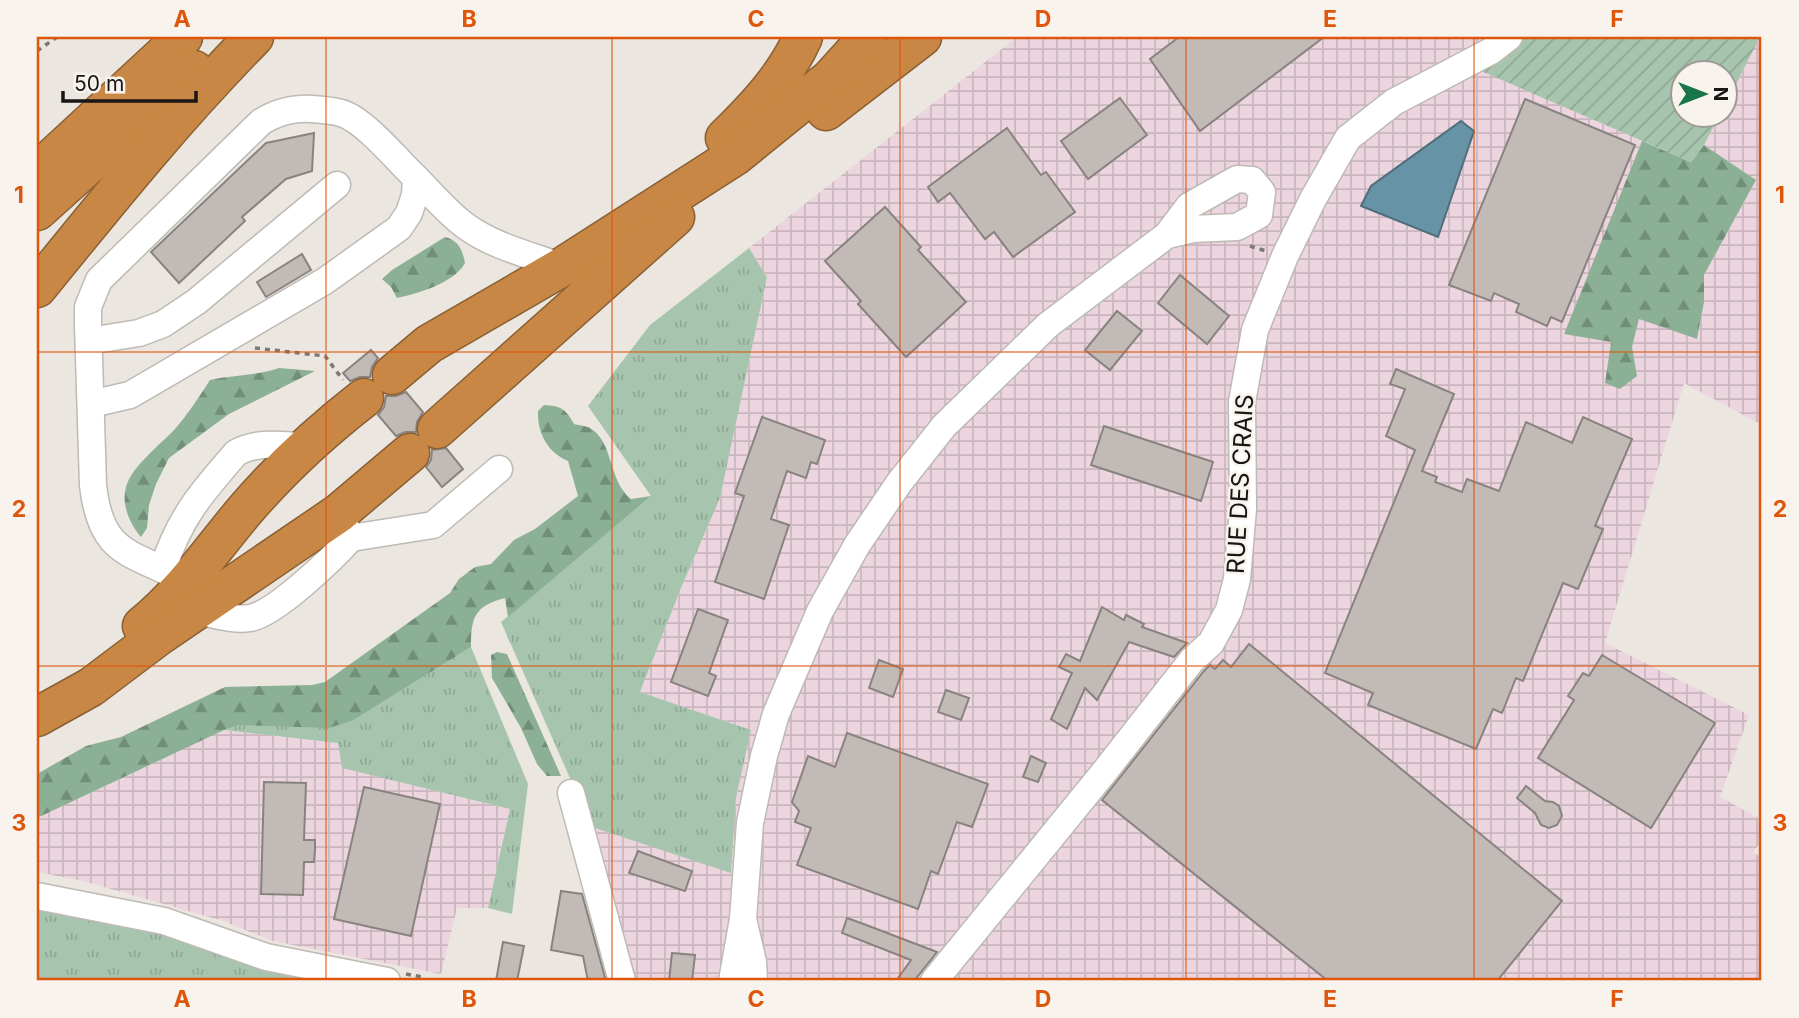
<svg xmlns="http://www.w3.org/2000/svg" width="1799" height="1018" font-family="Inter,sans-serif">
<style>
.industrial{fill:url(#industrial-grid)}
.grass{fill:url(#grass-tufts)}
.forest{fill:url(#forest-firs)}
.garden{fill:url(#garden-furrows)}
.water{fill:#6793a6;stroke:#4f6e7a;stroke-width:2}
.building{fill:#c1bab6;stroke:#89837f;stroke-width:2}
.lines{fill:none;stroke-linecap:round;stroke-linejoin:round}
.minor-casing{stroke:#bebab4;stroke-width:29}
.highway-casing{stroke:#8a6034;stroke-width:41}
.path{stroke:#7c7975;stroke-width:3.5;stroke-dasharray:5 5;stroke-linecap:butt}
.minor{stroke:#fff;stroke-width:26}
.highway{stroke:#c88744;stroke-width:38}
.grid{fill:none;stroke:#de560c;stroke-width:2;stroke-opacity:0.55}
.labels{text-anchor:middle;dominant-baseline:central;stroke-width:5;stroke-linejoin:round;paint-order:stroke}
.street-label{font-size:24px;fill:#181715;stroke:#f8f3ed}
.neatline{fill:none;stroke:#de560c;stroke-width:2.5}
.grid-label{font-size:23px;text-anchor:middle;font-weight:bold;fill:#de560c}
</style>
<defs>
<pattern id="industrial-grid" width="8" height="8" patternUnits="userSpaceOnUse" patternTransform="scale(1.75)"><rect width="8" height="8" fill="#edd5e0"/><path d="M0 4h8M4 0v8" fill="none" stroke="#cab6bf"/></pattern>
<pattern id="grass-tufts" width="24" height="20" patternUnits="userSpaceOnUse" patternTransform="scale(1.75)"><rect width="24" height="20" fill="#a7c5ae"/><path d="M3 7l-1-3M5 7V3M7 7l1-3M15 17l-1-3M17 17v-4M19 17l1-3" fill="none" stroke="#8fa895"/></pattern>
<pattern id="forest-firs" width="22" height="20" patternUnits="userSpaceOnUse" patternTransform="scale(1.75)"><rect width="22" height="20" fill="#8cb095"/><path d="M5 1l3.5 6h-7zM16 11l3.5 6h-7z" fill="#718e78"/></pattern>
<pattern id="garden-furrows" width="10" height="10" patternUnits="userSpaceOnUse" patternTransform="scale(1.75)"><rect width="10" height="10" fill="#a7c5ae"/><path d="M-1 1l2-2M0 10L10 0M9 11l2-2" fill="none" stroke="#8fa895"/></pattern>
</defs>
<rect width="100%" height="100%" fill="#ebe6e0"/>
<g class="industrial">
<path d="M1017,37h484l-19,34 160,70 -77,192 46,9 -6,41 32,-7 -5,-29 7,-29 58,21 7,-37v-27l52,-95 -52,-35 15,-29h7v-12l34,-67h2v388l-78,-42 -79,260 144,72 -29,82 42,23v21l-9,11 9,6v123h-1128l-45,-155 142,46 5,-74 15,-68 -111,-38 41,-104 39,-90 47,-221 -18,-29z"/>
<path d="M224,730l114,13 4,25 168,41 -22,99h-31l-16,66 -168,-33 -50,-20 -140,-40 -46,-9v-54z"/>
</g>
<g class="grass">
<path d="M749,248l18,29 -47,221 -39,90 -41,104 111,38 -15,68 -5,75 -142,-47 -16,-41 -72,-163 150,-126 -63,-90 62,-81z"/>
<path d="M471,647l57,137 -16,130 -24,-6 22,-99 -168,-41 -4,-25 -114,-13 16,-5 114,-5z"/>
<path d="M37,904l126,27 162,50h-288z"/>
</g>
<g class="forest">
<path d="M1642,141l49,21 13,-17 52,35 -52,95v27l-7,37 -58,-20 -7,28 5,29 -17,13 -15,-6 6,-41 -47,-8z"/>
<path d="M445,237c14,4 17,12 20,26 -11,20 -46,30 -68,35l-6,-11 -9,-8 10,-9z"/>
<path d="M279,368l36,3 -86,43 -60,44 -13,26 -7,21 -2,23 -6,9c-11,-13 -20,-32 -15,-50 5,-20 35,-43 49,-58 13,-15 24,-32 35,-49 23,-5 46,-4 69,-12z"/>
<path d="M544,405c17,1 22,4 30,19 4,1 12,2 16,4 24,14 18,53 41,71l20,-3 -143,121 -3,-19c-31,8 -34,20 -34,49l-117,73 -25,8 -89,-3 -16,5 -187,88v-44l49,-28 35,-9 104,-50 87,-2 13,-3 125,-89 9,-14 16,-12 16,-3 23,-24 21,-11 43,-33 -10,-35c-20,-8 -31,-28 -30,-50z"/>
<path d="M497,652l10,2 54,122h-14l-10,-12 -16,-36 -29,-50 -1,-23z"/>
</g>
<path class="garden" d="M1519,37h241l-34,67v-30h-42v42h35l-15,29 -13,17 -210,-91z"/>
<path class="water" d="M1461,121l13,10 -36,106 -77,-31 10,-20z"/>
<g class="building">
<path d="M1179,37h145l-124,94 -50,-72z"/>
<path d="M1120,98l27,37 -59,44 -27,-38z"/>
<path d="M1525,99l110,46 -73,177 -11,-5 -4,9 -31,-14 3,-8 -25,-11 -3,8 -42,-16z"/>
<path d="M1007,128l34,47 5,-3 29,40 -62,45 -19,-25 -9,7 -35,-46 -12,9 -10,-15z"/>
<path d="M314,133l-2,38 -26,8 -44,38 3,4 -66,62 -28,-31 115,-109z"/>
<path d="M885,207l36,40 -3,3 48,52 -60,55 -48,-53 3,-3 -36,-40z"/>
<path d="M302,254l9,16 -45,27 -9,-15z"/>
<path d="M1180,275l49,41 -22,28 -49,-41z"/>
<path d="M1117,311l25,20 -32,39 -25,-20z"/>
<path d="M371,350l7,8 -6,9 -2,10h-10l-10,4 -7,-8z"/>
<path d="M1396,369l58,25 -32,77 15,6 -2,5 27,10 5,-13 32,12 27,-69 46,21 11,-26 49,22 -37,87 8,3 -25,60 -15,-6 -40,98 -7,-3 -14,35 -9,-4 -17,40 -108,-44 5,-12 -48,-20 90,-223 -29,-14 19,-47 -15,-5z"/>
<path d="M406,392l17,20 -6,10 -1,10h-11l-9,4 -18,-21 6,-8 2,-11h10z"/>
<path d="M762,417l63,23 -8,24 -6,-2 -5,16 -19,-7 -16,48 18,6 -25,74 -49,-17 29,-86 -9,-3z"/>
<path d="M1104,426l109,36 -12,39 -110,-36z"/>
<path d="M446,448l17,21 -21,18 -16,-20 5,-7 1,-10z"/>
<path d="M1102,607l22,13 2,-5 18,9 -2,3 45,16 -13,14 -45,-15 -32,58 -12,-12 -18,41 -16,-10 21,-46 -13,-6 7,-13 14,7z"/>
<path d="M698,609l30,11 -19,53 7,3 -8,20 -37,-14z"/>
<path d="M1249,644l313,257 -65,80h-169l-226,-181 102,-129 6,-6 5,4 8,-9 8,7z"/>
<path d="M1602,655l113,68 -64,105 -113,-70 36,-58 -6,-4 15,-23 6,3z"/>
<path d="M879,660l24,9 -10,28 -24,-9z"/>
<path d="M946,690l23,8 -8,22 -23,-8z"/>
<path d="M847,733l141,51 -16,43 -15,-5 -19,52 -7,-3 -13,38 -121,-44 14,-37 -16,-6 4,-11 -7,-9 16,-46 27,11z"/>
<path d="M1031,756l15,7 -8,19 -15,-5z"/>
<path d="M264,782l42,1 -2,57h11v10l-1,12h-10l-1,33 -42,-1z"/>
<path d="M1526,786l19,15 8,1 6,4 3,10 -5,9 -8,3 -8,-3 -6,-12 -18,-15z"/>
<path d="M364,787l76,17 -29,132 -77,-17z"/>
<path d="M638,851l54,20 -7,20 -56,-18z"/>
<path d="M561,891l21,3 24,87h-18l-5,-25 -32,-6z"/>
<path d="M847,918l14,5 76,29 -23,29h-18l15,-21 -69,-27z"/>
<path d="M503,942l21,4 -7,35h-21z"/>
<path d="M672,953l23,2 -3,26h-23z"/>
</g>
<g class="lines">
<g class="minor-casing">
<g id="minor">
<path d="M416,178c16,16 32,36 51,49 28,20 64,28 95,40"/>
<path d="M89,341l50,-8 24,-9 33,-22 141,-117"/>
<path d="M91,404l39,-9 195,-114 74,-53 10,-15 6,-18 1,-17c-18,-17 -50,-56 -72,-64 -11,-4 -22,-4 -32,-5 -20,-1 -35,3 -51,13l-162,158 -11,27v18l5,160c8,73 40,66 94,97"/>
<path d="M351,538l82,-13 66,-56"/>
<path d="M163,569c16,-51 39,-77 73,-116 20,-12 44,-8 67,-7"/>
<path d="M196,611c17,3 37,10 54,7 25,-4 83,-60 101,-80l-12,-25"/>
<path d="M571,793l51,188"/>
<path d="M37,896l127,25 102,36 121,24"/>
<path d="M743,919l7,-96 14,-67 12,-42 44,-103 37,-66 42,-62 45,-57 104,-101 119,-90 22,-29 48,-27 15,1 10,12 -3,23 -22,12 -44,2 -26,6"/>
<path d="M732,981l11,-62 10,43 1,19"/>
<path d="M934,981l171,-210 87,-111 19,-17 18,-33 8,-31 6,-70 -1,-107 13,-72 30,-74 28,-57 35,-61 46,-36 97,-51 18,-14"/>
</g>
</g>
<g class="highway-casing">
<g id="highway">
<path d="M826,111l96,-74"/>
<path d="M725,138c31,-30 60,-61 78,-101"/>
<path d="M37,172l146,-135"/>
<path d="M37,211l157,-141"/>
<path d="M37,288c70,-86 139,-172 217,-251"/>
<path d="M392,375l37,-31 133,-77 173,-111 95,-77 38,-42"/>
<path d="M437,429l238,-212"/>
<path d="M142,626c41,-33 70,-77 104,-117 37,-43 73,-76 118,-111"/>
<path d="M37,717l54,-30 69,-52 179,-122 71,-60"/>
</g>
</g>
<g class="path">
<path d="M37,51l20,-14"/>
<path d="M1250,246l16,5"/>
<path d="M255,348l70,8 18,24"/>
<path d="M406,974l16,3 4,4"/>
</g>
<use href="#minor" class="minor"/>
<use href="#highway" class="highway"/>
</g>
<path class="grid" d="M326,37v944M612,37v944M900,37v944M1186,37v944M1474,37v944M37,352h1725M37,666h1725"/>
<g class="labels">
<g class="street-label">
<text transform="translate(1240 484) rotate(-87)">RUE DES CRAIS</text>
</g>
</g>
<rect width="1799" height="1018" fill="none" stroke="#f8f3ed" stroke-width="77"/>
<g transform="translate(1704 94) rotate(90)"><circle r="33" fill="#f8f3ed" stroke="#9e9b97" stroke-width="2"/>
<path d="M0-5L12 26L0 18L-12 26Z" fill="#18754a"/>
<text y="-10" font-size="19" font-weight="bold" text-anchor="middle" fill="#181715">N</text>
</g>
<path d="M63 91v10h133v-10" fill="none" stroke="#181715" stroke-width="3.5"/>
<text x="74" y="91" font-size="21" fill="#181715" stroke="#f8f3ed" stroke-width="5" paint-order="stroke">50 m</text>
<rect x="38" y="38" width="1722" height="941" class="neatline"/>
<g class="grid-label">
<text x="182" y="27">A</text>
<text x="469" y="27">B</text>
<text x="756" y="27">C</text>
<text x="1043" y="27">D</text>
<text x="1330" y="27">E</text>
<text x="1617" y="27">F</text>
<text x="19" y="203">1</text>
<text x="1780" y="203">1</text>
<text x="19" y="517">2</text>
<text x="1780" y="517">2</text>
<text x="19" y="831">3</text>
<text x="1780" y="831">3</text>
<text x="182" y="1007">A</text>
<text x="469" y="1007">B</text>
<text x="756" y="1007">C</text>
<text x="1043" y="1007">D</text>
<text x="1330" y="1007">E</text>
<text x="1617" y="1007">F</text>
</g>
</svg>
